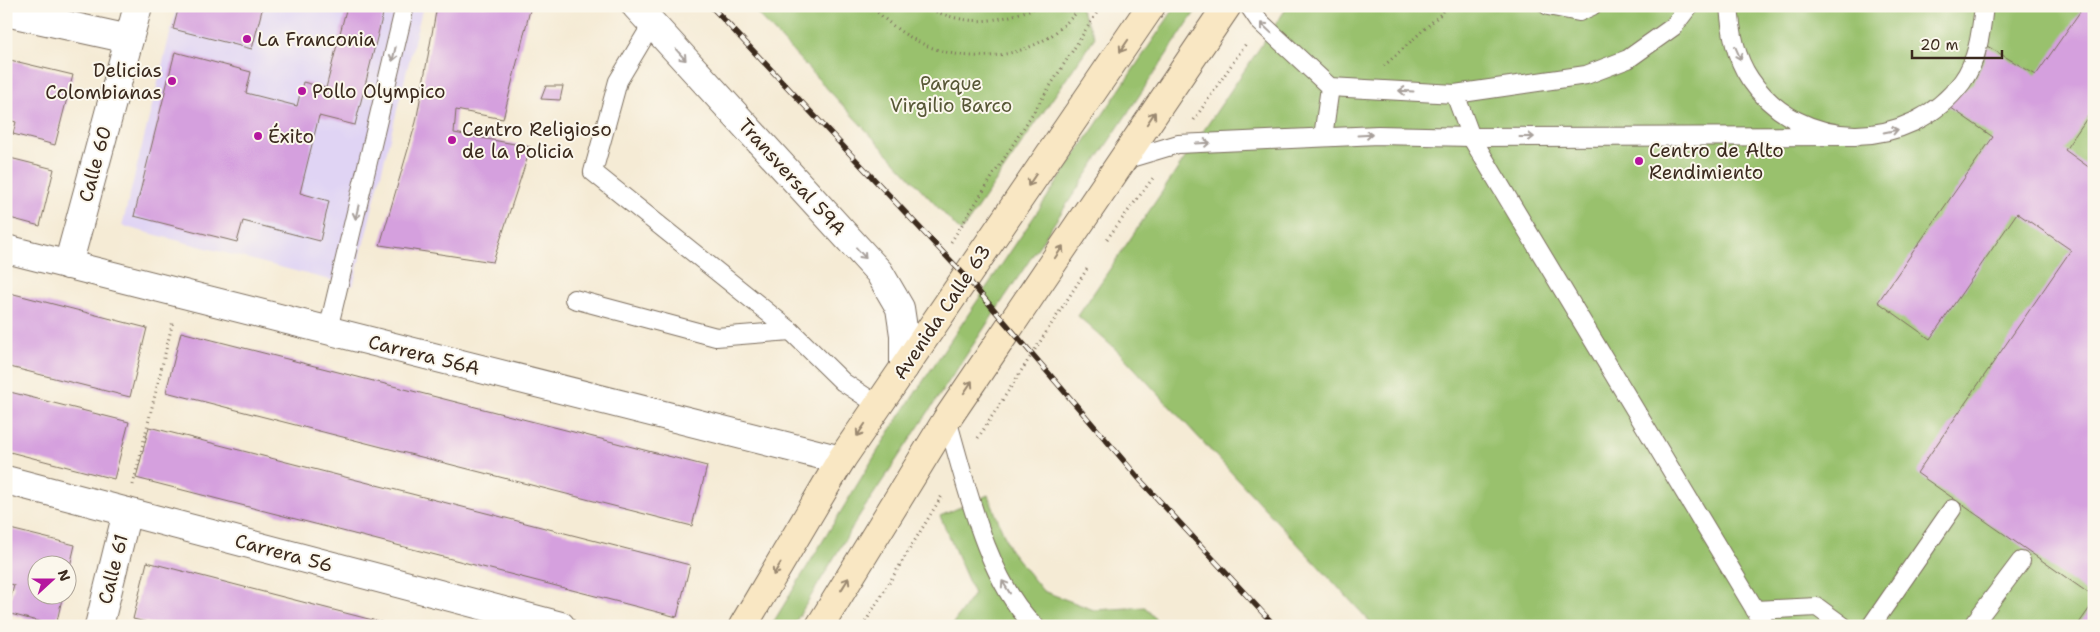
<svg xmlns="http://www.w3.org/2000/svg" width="2100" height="632" font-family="'Shantell Sans',sans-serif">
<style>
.built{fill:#e0d4f4}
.green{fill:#99c16d;stroke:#6a7646}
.building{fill:#d5a0de}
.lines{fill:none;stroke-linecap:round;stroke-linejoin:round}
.service-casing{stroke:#7c6e5e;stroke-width:20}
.minor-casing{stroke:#7c6e5e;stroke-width:30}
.tertiary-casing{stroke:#7c6e5e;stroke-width:30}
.secondary-casing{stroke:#7c6e5e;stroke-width:30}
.path{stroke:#7c6e5e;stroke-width:3;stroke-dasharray:1 4;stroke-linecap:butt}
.service{stroke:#fff;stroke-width:18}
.minor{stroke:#fff;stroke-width:28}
.tertiary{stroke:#fff;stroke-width:28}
.secondary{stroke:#f9e7c3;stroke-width:28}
.rail-casing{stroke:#3b2a1e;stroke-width:5.5}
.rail{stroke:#fbf7ec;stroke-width:4;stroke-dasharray:11;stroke-linecap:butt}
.oneway{stroke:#a79f9a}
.oneway2{stroke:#9a8870}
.poi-dot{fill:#b5179e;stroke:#fbf7ec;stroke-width:2}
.labels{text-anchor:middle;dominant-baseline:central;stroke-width:4;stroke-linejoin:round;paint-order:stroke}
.poi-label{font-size:19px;fill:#3b2a1e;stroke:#fbf7ec;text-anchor:start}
.park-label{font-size:19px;fill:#575736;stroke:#fbf7ec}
.street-label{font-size:19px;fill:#3b2a1e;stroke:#fbf7ec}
</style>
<rect width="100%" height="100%" fill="#fbf7ec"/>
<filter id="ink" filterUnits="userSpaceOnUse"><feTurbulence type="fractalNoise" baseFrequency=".02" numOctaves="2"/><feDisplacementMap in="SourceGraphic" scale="10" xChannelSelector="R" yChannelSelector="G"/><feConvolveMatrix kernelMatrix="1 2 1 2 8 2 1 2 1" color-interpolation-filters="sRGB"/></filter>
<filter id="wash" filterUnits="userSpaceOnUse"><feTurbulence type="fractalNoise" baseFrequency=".0096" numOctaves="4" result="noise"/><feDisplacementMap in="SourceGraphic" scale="20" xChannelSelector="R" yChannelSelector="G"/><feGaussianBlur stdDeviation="1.12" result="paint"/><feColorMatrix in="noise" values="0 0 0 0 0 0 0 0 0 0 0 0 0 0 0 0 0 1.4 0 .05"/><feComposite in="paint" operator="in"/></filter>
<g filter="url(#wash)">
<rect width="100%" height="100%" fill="#f5ebd5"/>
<path class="built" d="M177,6h246l-70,280 -231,-60z"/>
<g class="green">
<path d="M750,6h329l16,31 -134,195z"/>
<path d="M1176,6h23l-338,507 -68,113h-22l122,-200z"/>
<path d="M1288,6h806v620h-720l-252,-271 -44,-39z"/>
<path d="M988,495l22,55 33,41 51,19 51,-3 17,19h-211l23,-32 -34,-78z"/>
</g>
<g id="blocks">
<g class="building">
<path d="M179,6h84l-11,43 -79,-20z"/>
<path d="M347,6h38l-30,119 -36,-9 -19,77 29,8 -9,40 -77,-20 -6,21 -103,-26 41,-164 76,20 -5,21 51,13 6,-24 23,6z"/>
<path d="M437,6h94l-28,113 -47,-9 -2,23 77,14 -38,115 -113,-17 36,-123z"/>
<path d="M2084,6h10v102l-29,42 29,21v426l-177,-124 154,-223 -54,-37 -87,126 -52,-37 115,-165 -46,-32 26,-22 11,-23 3,-14 49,29z"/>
<path d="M6,59l67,16 -18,70 -42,-11 3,-12 -10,-3z"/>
<path d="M546,86h17l-3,14 -19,-1z"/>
<path d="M6,157l48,12 -14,57 -34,-9z"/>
<path d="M6,292l141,36 -17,69 -124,-31z"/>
<path d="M181,332l526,134 -15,60 -526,-134z"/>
<path d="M6,391l123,31 -15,57 -108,-28z"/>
<path d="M149,427l541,138 -13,52 -541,-139z"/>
<path d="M6,528l69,17 -7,30v-11h-30v30h25l-7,32 -49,-13 7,-28 -8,-2z"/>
<path d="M147,562l245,63v1h-230l-29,-7z"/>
<path d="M2094,602v24h-17z"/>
</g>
</g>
</g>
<g filter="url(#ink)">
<use href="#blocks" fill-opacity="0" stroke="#7c6e5e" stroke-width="1"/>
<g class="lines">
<g class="service-casing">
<g id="service">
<path d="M1249,6l11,16 70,65 125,7 131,-19 42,-16 45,-32 16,-21"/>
<path d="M1548,6l31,6 13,-6"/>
<path d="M1729,6c2,25 6,51 21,73 50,74 159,74 212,3 16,-22 19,-50 22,-76"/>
<path d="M652,24l-34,57 -25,91 198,159 52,51 35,23"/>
<path d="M1455,94l16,43 294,489"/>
<path d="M1323,137l7,-50"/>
<path d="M1121,161l57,-17 200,-9 93,2 385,-1"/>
<path d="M574,299l142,38 75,-6"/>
<path d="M328,330l77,-324"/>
<path d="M947,419c18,61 40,163 88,207"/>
<path d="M1755,610l62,-3 26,19"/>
<path d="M1871,626l81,-117"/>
<path d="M1972,626l49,-65"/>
</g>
</g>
<g class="minor-casing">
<g id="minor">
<path d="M6,12l123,27"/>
<path d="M6,249l835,211"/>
<path d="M68,265l70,-259"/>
<path d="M6,480l555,146"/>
<path d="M99,626l28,-114"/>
</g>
</g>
<g class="tertiary-casing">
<path id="tertiary" d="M636,6l243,266 21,36 4,27v33"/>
</g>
<g class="secondary-casing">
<g id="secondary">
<path d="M743,626l98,-166 310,-454"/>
<path d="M820,626l127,-207 280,-413"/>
</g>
</g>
<g class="path">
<path d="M870,6c13,11 25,23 40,31 42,26 101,26 142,-2 12,-9 21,-19 31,-29"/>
<path d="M922,6c47,21 70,18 118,0"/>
<path d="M1384,66l59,-54 4,-6"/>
<path d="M1194,120l53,-78"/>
<path d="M1107,239l46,-61"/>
<path d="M951,242l150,-236"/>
<path d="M978,438l109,-169"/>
<path d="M133,485l40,-164"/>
<path d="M863,626l80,-132"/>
</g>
<use href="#service" class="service"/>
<use href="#minor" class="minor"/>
<use href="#tertiary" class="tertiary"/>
<use href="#secondary" class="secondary"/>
<g class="rail-casing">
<path id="rail" d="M711,6l255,271 176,205 133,144"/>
</g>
<use href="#rail" class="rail"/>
</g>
<defs><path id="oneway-shaft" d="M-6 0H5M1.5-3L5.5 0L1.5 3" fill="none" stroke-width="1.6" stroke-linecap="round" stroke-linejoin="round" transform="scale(1.25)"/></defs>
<g class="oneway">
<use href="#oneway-shaft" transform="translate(1266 28) rotate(-137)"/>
<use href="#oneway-shaft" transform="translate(1738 53) rotate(66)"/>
<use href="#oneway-shaft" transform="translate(394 54) rotate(103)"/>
<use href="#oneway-shaft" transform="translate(681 55) rotate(48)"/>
<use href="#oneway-shaft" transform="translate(1406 91) rotate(-177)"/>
<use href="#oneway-shaft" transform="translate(1891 131) rotate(-11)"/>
<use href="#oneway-shaft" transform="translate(1365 135) rotate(-3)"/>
<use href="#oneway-shaft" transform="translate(1527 137)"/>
<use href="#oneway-shaft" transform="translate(1203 143) rotate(-3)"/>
<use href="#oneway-shaft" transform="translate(357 212) rotate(103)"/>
<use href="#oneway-shaft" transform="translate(861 253) rotate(48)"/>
<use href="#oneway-shaft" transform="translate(1006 587) rotate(-122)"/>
</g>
<g class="oneway2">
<use href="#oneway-shaft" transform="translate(1124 46) rotate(124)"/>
<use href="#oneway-shaft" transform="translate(1151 118) rotate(-56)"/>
<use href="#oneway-shaft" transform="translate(1032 180) rotate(124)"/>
<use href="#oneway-shaft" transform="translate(1059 252) rotate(-56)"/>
<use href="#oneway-shaft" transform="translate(968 387) rotate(-56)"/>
<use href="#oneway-shaft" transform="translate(861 430) rotate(124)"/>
<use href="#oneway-shaft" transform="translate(777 569) rotate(121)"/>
<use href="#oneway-shaft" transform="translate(845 584) rotate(-58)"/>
</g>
</g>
<g class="poi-dot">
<circle cx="247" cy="39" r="5"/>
<circle cx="172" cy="81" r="5"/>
<circle cx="302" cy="91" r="5"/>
<circle cx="258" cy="136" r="5"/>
<circle cx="452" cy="140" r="5"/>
<circle cx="1639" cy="161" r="5"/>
</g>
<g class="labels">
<g class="poi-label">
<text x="257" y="39">La Franconia</text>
<text x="162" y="70" text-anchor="end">Delicias<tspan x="162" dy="22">Colombianas</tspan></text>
<text x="312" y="91">Pollo Olympico</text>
<text x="462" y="129">Centro Religioso<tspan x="462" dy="22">de la Policia</tspan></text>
<text x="268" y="136">Éxito</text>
<text x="1649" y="150">Centro de Alto<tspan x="1649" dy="22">Rendimiento</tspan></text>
</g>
<g class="park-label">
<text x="951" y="83">Parque<tspan x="951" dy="22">Virgilio Barco</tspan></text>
</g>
<g class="street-label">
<text transform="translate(95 164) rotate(-75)">Calle 60</text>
<text transform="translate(792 177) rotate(48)">Transversal 59A</text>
<text transform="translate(942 312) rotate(-56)">Avenida Calle 63</text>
<text transform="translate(424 355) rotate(14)">Carrera 56A</text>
<text transform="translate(284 553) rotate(15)">Carrera 56</text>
<text transform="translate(113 569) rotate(-76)">Calle 61</text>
</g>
</g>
<rect width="2100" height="632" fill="none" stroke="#fbf7ec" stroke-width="25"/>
<g transform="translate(52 580) rotate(69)"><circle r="24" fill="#fbf7ec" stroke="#aea59a"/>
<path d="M0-4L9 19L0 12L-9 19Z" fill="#b5179e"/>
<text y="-8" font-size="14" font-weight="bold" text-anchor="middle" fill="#3b2a1e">N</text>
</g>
<path d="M1912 50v8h90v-8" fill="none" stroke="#3b2a1e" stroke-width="2.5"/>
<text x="1920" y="50" font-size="15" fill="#3b2a1e" stroke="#fbf7ec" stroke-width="4" paint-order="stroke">20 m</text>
</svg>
